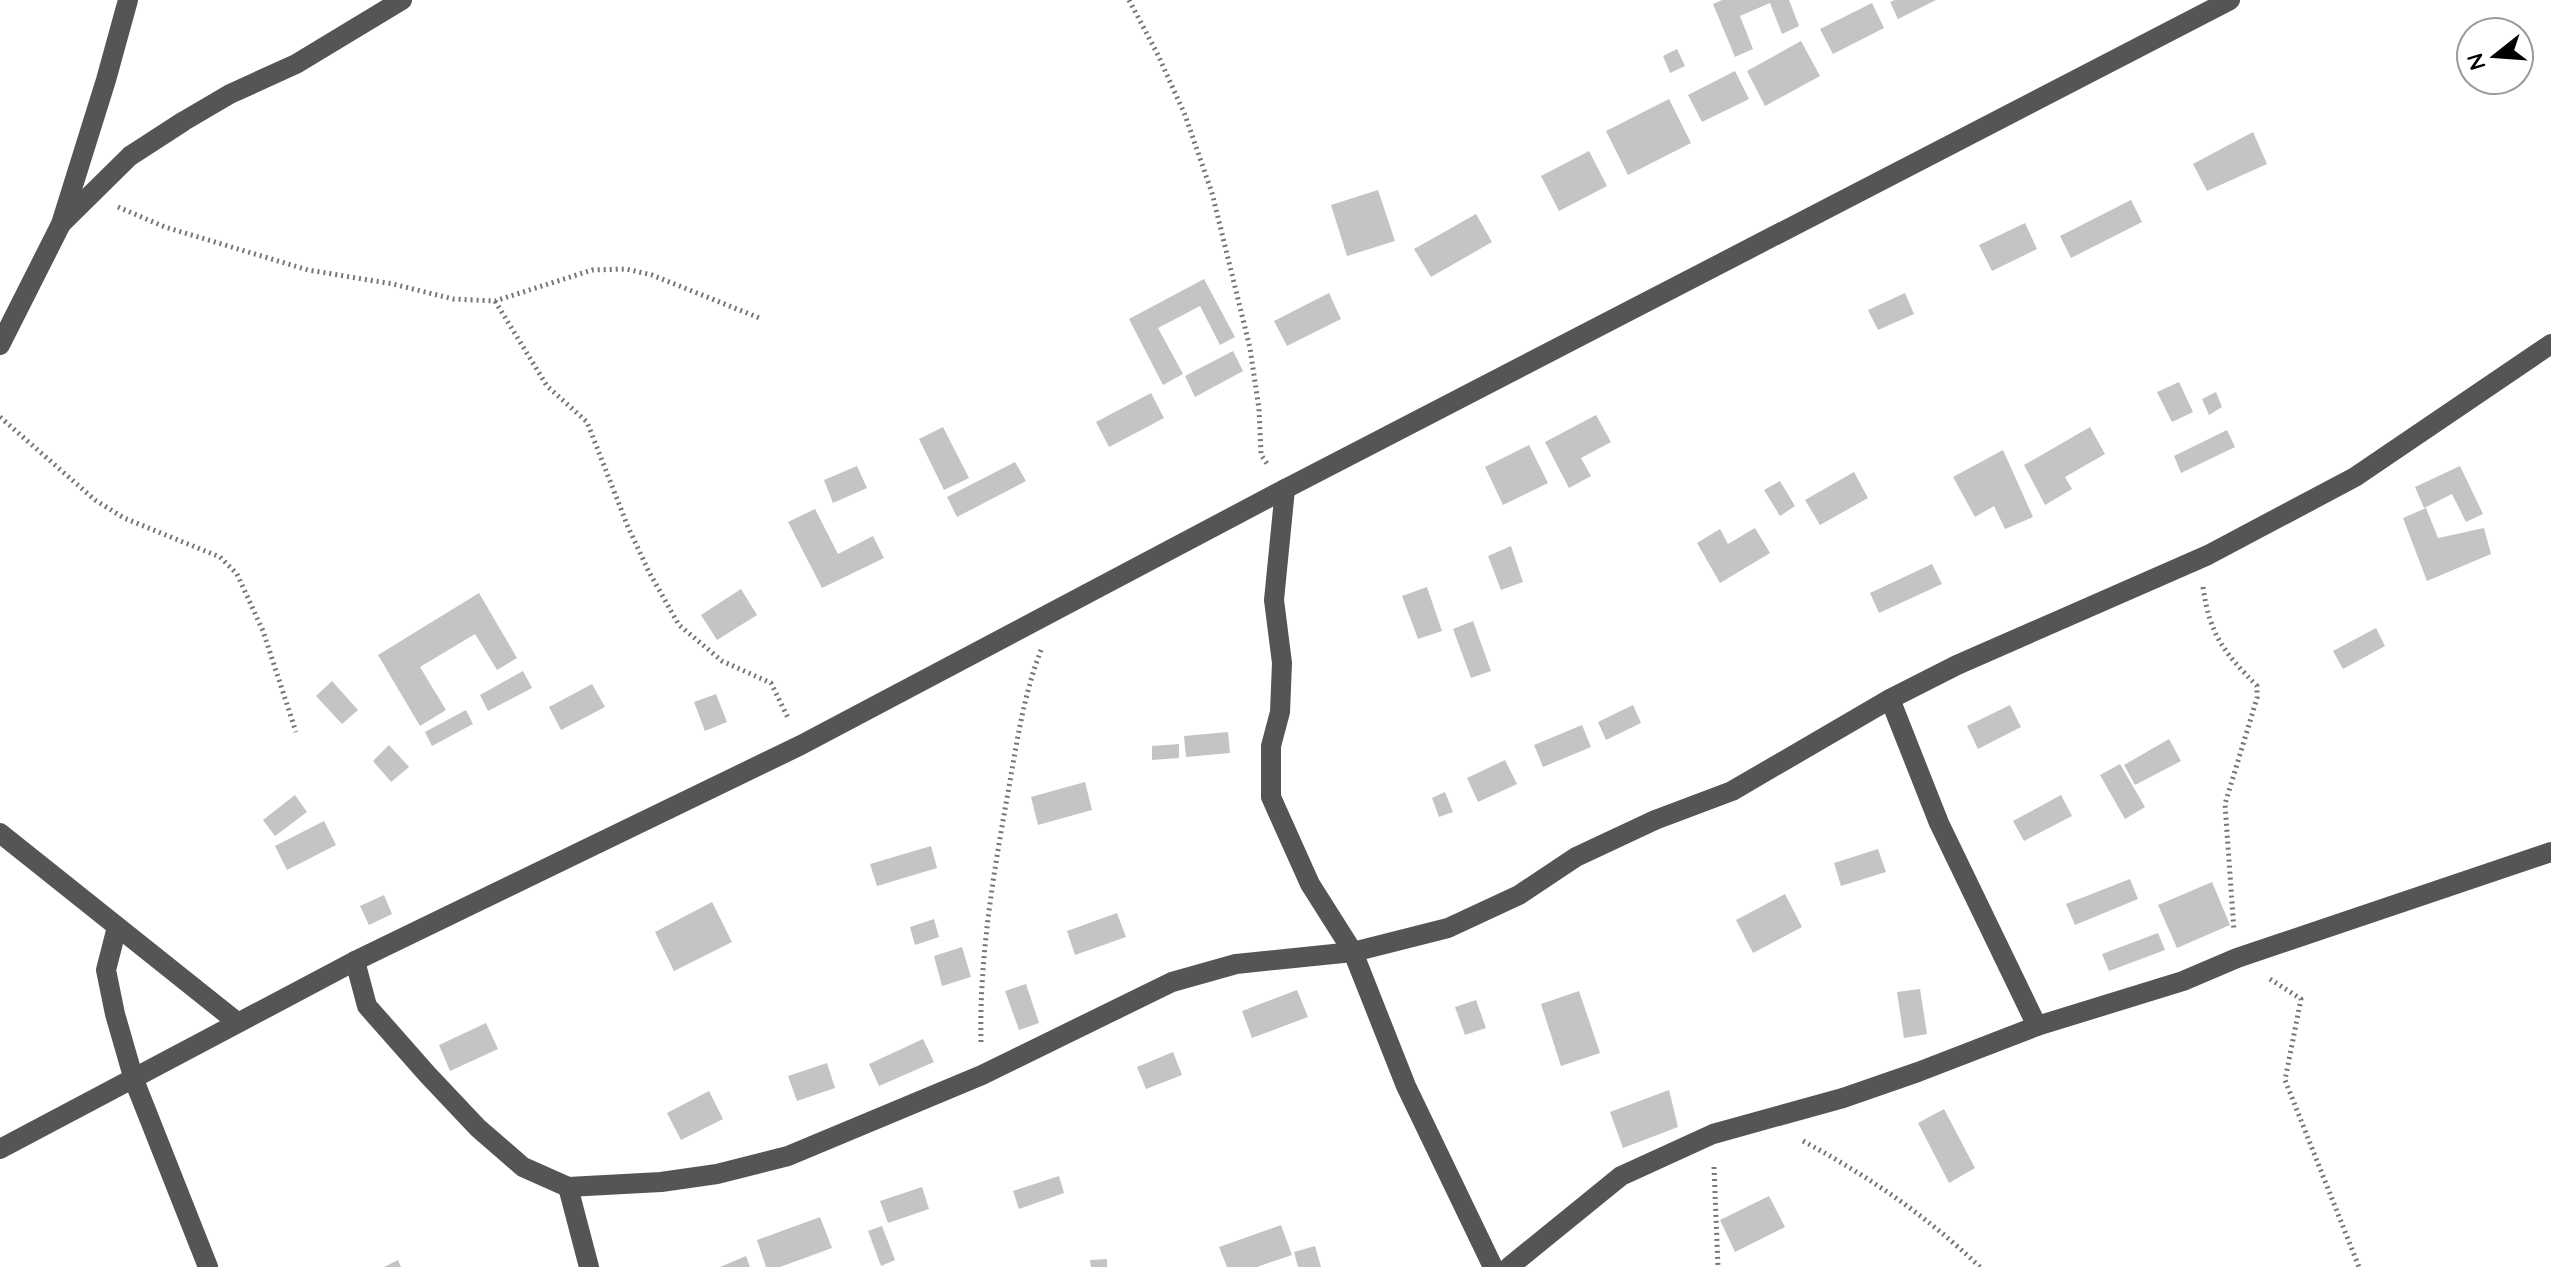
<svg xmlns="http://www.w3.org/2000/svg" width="2551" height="1267" font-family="Quicksand,sans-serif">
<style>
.building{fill:#c4c4c4}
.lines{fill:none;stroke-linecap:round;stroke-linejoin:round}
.path{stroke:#777;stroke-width:5;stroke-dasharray:2 4;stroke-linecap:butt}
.minor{stroke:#555;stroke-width:20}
</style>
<rect width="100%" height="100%" fill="#fff"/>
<g class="building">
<path d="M1722,0h67l10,26 -17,8 -12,-31 -30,13 13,33 -18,8 -22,-53z"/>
<path d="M1895,0h41l-38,19 -8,-17z"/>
<path d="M1872,3l12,25 -51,26 -13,-25z"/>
<path d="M1801,41l19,35 -55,30 -18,-35z"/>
<path d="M1677,49l8,17 -15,7 -7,-17z"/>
<path d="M1735,71l14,28 -47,23 -14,-27z"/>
<path d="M1669,99l22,44 -63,32 -22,-44z"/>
<path d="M2253,132l14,32 -60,27 -14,-27z"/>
<path d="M1589,151l18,35 -48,25 -18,-35z"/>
<path d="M1378,190l17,51 -48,15 -16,-51z"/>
<path d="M2131,200l11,22 -71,36 -11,-22z"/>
<path d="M1476,214l16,28 -61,35 -17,-28z"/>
<path d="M2025,223l12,26 -45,22 -13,-26z"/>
<path d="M1204,279l31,58 -15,8 -20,-39 -42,22 25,46 -20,11 -34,-66z"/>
<path d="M1329,293l12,26 -54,27 -13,-25z"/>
<path d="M1905,293l9,21 -36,16 -10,-20z"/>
<path d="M1233,351l10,20 -48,26 -10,-21z"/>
<path d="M2179,382l14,30 -21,10 -15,-30z"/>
<path d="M2216,392l6,15 -13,8 -7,-16z"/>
<path d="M1151,393l13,25 -55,29 -13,-25z"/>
<path d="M1596,415l15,27 -30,16 10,18 -22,12 -24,-46z"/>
<path d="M943,427l26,51 -25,12 -25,-51z"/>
<path d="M2090,427l15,27 -40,23 7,12 -27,16 -21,-40z"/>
<path d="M2227,430l8,17 -54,26 -7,-17z"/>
<path d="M1529,445l19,38 -45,22 -18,-38z"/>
<path d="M2003,450l30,67 -28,12 -11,-23 -19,11 -22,-40z"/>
<path d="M1015,462l11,19 -69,36 -10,-20z"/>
<path d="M857,466l10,22 -34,15 -9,-23z"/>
<path d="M2460,466l23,48 -17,8 -14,-28 -28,14 -9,-21z"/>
<path d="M1854,472l14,26 -48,27 -15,-25z"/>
<path d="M1780,481l15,25 -15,10 -16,-26z"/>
<path d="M2426,508l12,30 46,-10 7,26 -64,27 -24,-63z"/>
<path d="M815,509l23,45 35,-18 11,22 -62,30 -34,-66z"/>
<path d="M1755,528l15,25 -50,30 -23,-40 23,-14 8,15z"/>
<path d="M1511,546l12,36 -22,8 -13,-34z"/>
<path d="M1932,564l10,20 -63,29 -9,-20z"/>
<path d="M1427,587l15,44 -24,8 -16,-43z"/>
<path d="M741,589l16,26 -40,25 -16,-25z"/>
<path d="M479,593l38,65 -20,12 -22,-36 -55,33 26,43 -26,16 -42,-71z"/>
<path d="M1473,621l18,50 -20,7 -18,-49z"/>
<path d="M2376,628l9,18 -42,23 -10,-18z"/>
<path d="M523,671l9,17 -44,23 -8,-16z"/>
<path d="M332,681l26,29 -16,14 -26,-28z"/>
<path d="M592,684l13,23 -44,23 -12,-23z"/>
<path d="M716,694l11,28 -22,9 -11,-29z"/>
<path d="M1633,705l8,18 -35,17 -8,-18z"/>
<path d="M2010,705l11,22 -43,22 -11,-23z"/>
<path d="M466,710l7,14 -41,22 -7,-14z"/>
<path d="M1582,725l9,22 -48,20 -9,-22z"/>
<path d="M1228,732l2,21 -44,4 -2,-21z"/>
<path d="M2169,739l12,22 -46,24 -11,-20z"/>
<path d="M1179,744v14l-27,2v-14z"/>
<path d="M389,745l20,22 -18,15 -18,-21z"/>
<path d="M1505,760l12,24 -39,18 -11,-24z"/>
<path d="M2120,764l25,43 -20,12 -25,-44z"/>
<path d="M1085,782l7,28 -54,15 -7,-28z"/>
<path d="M1445,792l8,20 -14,5 -7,-19z"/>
<path d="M295,795l12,17 -32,24 -12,-16z"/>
<path d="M2061,795l11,21 -48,25 -11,-20z"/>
<path d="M324,821l12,24 -49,25 -12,-24z"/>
<path d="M931,846l6,22 -60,18 -7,-22z"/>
<path d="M1878,849l8,23 -45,14 -7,-23z"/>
<path d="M2130,879l8,20 -63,26 -9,-21z"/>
<path d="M2212,882l18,43 -53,23 -19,-43z"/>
<path d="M1785,894l17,33 -49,26 -17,-33z"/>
<path d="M384,895l8,19 -23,11 -9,-19z"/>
<path d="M712,902l20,40 -58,29 -19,-39z"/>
<path d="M1117,913l9,24 -51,18 -8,-24z"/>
<path d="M934,919l5,18 -24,8 -5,-18z"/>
<path d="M2158,933l7,17 -56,21 -7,-17z"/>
<path d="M962,947l9,30 -29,9 -8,-30z"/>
<path d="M1026,984l13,39 -20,7 -14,-39z"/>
<path d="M1920,989l7,45 -23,4 -7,-46z"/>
<path d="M1297,990l11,27 -56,21 -10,-27z"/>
<path d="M1579,991l21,62 -39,13 -20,-62z"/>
<path d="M1476,1000l10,28 -21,7 -10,-28z"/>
<path d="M486,1023l12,26 -48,22 -11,-26z"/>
<path d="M923,1039l11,23 -55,24 -10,-22z"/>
<path d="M1173,1052l9,23 -36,14 -9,-22z"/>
<path d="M827,1063l8,25 -38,13 -9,-25z"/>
<path d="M1669,1090l9,37 -55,21 -13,-36z"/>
<path d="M709,1091l14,28 -42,21 -14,-27z"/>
<path d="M1944,1109l31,59 -26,15 -31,-60z"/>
<path d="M1059,1176l5,17 -45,16 -6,-18z"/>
<path d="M922,1187l7,22 -41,14 -8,-22z"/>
<path d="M1769,1196l16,31 -50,25 -15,-32z"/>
<path d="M820,1217l12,31 -52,19h-14l-9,-27z"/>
<path d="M1281,1225l11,30 -35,12h-30l-8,-20z"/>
<path d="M882,1226l13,34 -14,6 -13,-35z"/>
<path d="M1315,1246l6,21h-23l-4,-15z"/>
<path d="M746,1256l4,11h-30z"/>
<path d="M1107,1259v8h-16l-1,-7z"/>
<path d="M398,1260l3,7h-17z"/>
</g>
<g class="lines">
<g class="path">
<path d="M1129,0l29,55 27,60 27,78 38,155 9,61 2,46 7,10"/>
<path d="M118,207l47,20 143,43 85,14 60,15 42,2 97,-31 34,-1 26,6 110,44"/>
<path d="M495,301l52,85 40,36 41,105 21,45 30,53 43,36 49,22 18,37"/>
<path d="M0,417l95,83 29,18 96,39 17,17 26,57 33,101"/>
<path d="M2203,587c7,49 21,65 54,99v12l-32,106 9,127"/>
<path d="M2270,979l31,20 -16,81 74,187"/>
<path d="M981,1042c-2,-84 13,-172 28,-255 8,-46 15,-93 32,-137"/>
<path d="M1803,1141c68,37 121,73 177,126"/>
<path d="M1714,1167l4,100"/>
</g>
<g class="minor">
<path d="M61,224l69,-68 54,-35 46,-27 66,-30 106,-64"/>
<path d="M0,345l61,-121 45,-144 22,-80"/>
<path d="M1285,489l-11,111 8,63 -2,49 -9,34v51l39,87 43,68 53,134 87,181"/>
<path d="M1890,699l49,124 98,203"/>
<path d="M0,833l237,189"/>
<path d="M117,927l-11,43 9,44 19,66 74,187"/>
<path d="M355,961l12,45 60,68 51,54 45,39 45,20 93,-5 56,-8 71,-18 194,-81 190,-93 64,-18 117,-12 95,-24 71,-33 57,-38 79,-37 77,-29 158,-92 67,-34 251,-110 147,-78 196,-133"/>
<path d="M0,1149l355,-188 446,-216 484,-256 945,-489"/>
<path d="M568,1187l21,80"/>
<path d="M1509,1267l112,-91 92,-42 130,-36 75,-26 119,-46 146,-45 54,-23 314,-106"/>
</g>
</g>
<g transform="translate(2495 56) rotate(253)"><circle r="38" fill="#ffffff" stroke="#999999" stroke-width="2"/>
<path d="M0-6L14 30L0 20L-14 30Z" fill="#000000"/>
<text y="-12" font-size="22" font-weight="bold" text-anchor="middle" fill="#000000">N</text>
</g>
</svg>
